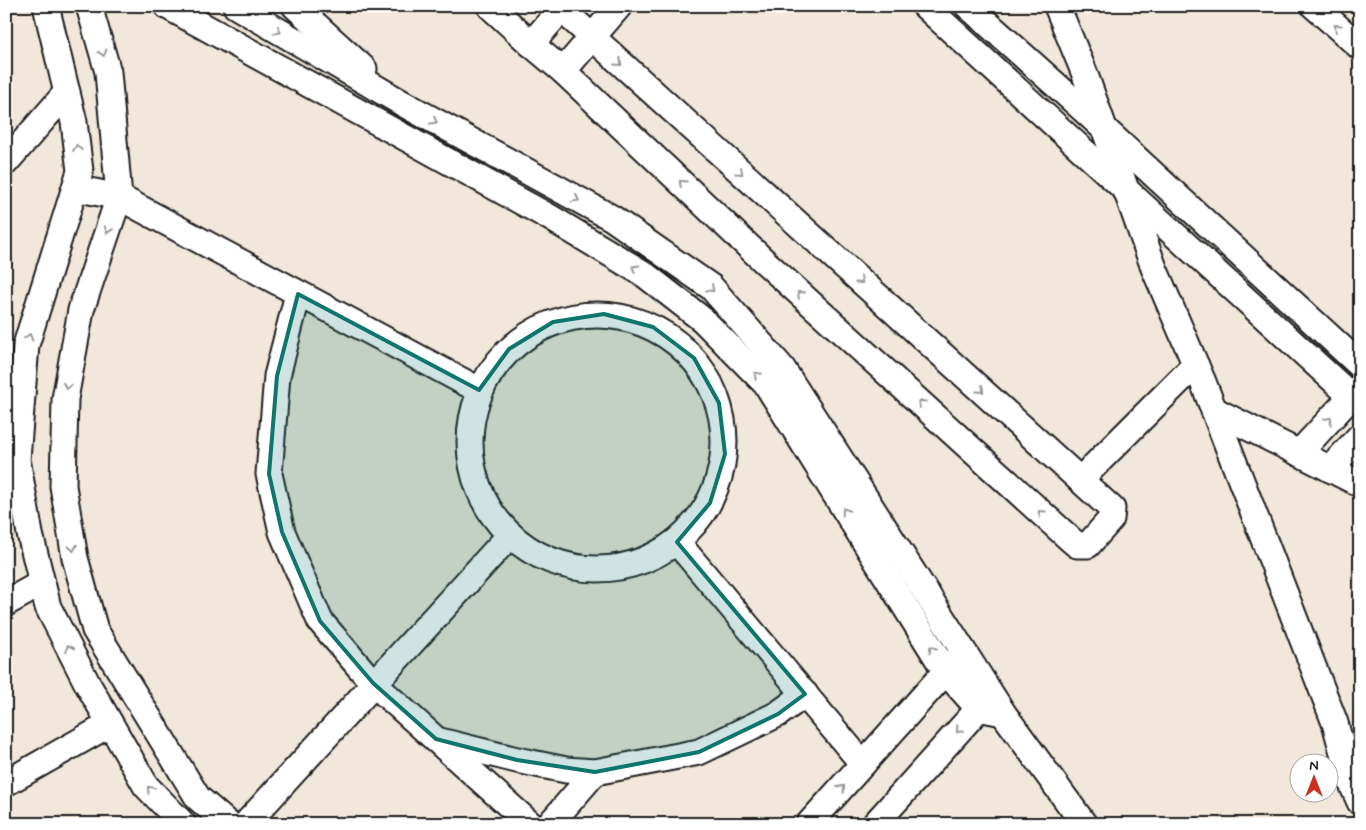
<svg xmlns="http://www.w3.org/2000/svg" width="1366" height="830" font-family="Mynerve,sans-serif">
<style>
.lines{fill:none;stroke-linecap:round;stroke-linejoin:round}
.minor-casing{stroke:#1c1c1c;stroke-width:29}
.minor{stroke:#fff;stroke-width:25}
.oneway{stroke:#999}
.marked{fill:#0f766e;fill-opacity:0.2;stroke:#0f766e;stroke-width:4;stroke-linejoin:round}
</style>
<rect width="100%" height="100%" fill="#f1e7da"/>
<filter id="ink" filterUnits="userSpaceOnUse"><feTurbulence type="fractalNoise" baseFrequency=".02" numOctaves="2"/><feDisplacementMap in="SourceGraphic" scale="10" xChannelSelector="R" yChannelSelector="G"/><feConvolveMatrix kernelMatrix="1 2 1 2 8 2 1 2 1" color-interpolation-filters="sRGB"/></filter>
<g filter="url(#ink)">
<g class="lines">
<g class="minor-casing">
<g id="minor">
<path d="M46,6l28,116 6,49 -54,174 -9,114 13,75 18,73 39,76 59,103 37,38"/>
<path d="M89,6l19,66 11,125 -38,113 -16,89 -2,87 12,72 20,72 103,168 30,26"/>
<path d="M167,6l384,212 93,56 59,46 64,65 179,287 32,36 25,5"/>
<path d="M236,6l166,97 210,115 99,69 71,81 221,345 81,111"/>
<path d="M295,6l69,63"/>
<path d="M490,6l41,38 32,27 201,190 306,278 7,6h11l23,-26 1,-10 -554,-503"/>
<path d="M925,6l426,390"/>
<path d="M968,6l118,106 274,253"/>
<path d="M1057,6l27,66 70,196 49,114 132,341 16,59 9,20"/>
<path d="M1314,6l46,41"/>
<path d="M531,44l33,-38"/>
<path d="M563,71l56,-65"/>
<path d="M6,162l61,-70"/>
<path d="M75,188l44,9 360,193"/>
<path d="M298,294l-21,82 -8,98 13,58 38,89 53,62 157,141"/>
<circle cx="597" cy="442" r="127"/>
<path d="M1214,410l146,74"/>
<path d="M1299,453l61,-66"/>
<path d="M1330,469l30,-33"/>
<path d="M1080,480l108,-108 8,-6"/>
<path d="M677,542l186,222"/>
<path d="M6,603l36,-20"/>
<path d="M440,741l77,19 49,10 29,2 104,-20 79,-38 27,-20"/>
<path d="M6,783l104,-59"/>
<path d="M246,824l264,-289"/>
<path d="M550,824l45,-52"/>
<path d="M809,824l147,-164"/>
<path d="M875,824l115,-128"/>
</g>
</g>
<use href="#minor" class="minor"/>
</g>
<defs><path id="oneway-chevron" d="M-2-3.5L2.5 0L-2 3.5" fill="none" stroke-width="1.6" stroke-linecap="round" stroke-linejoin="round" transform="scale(1.25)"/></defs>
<g class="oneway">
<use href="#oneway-chevron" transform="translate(1337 27) rotate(-138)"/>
<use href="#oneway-chevron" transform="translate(278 31) rotate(30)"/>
<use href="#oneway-chevron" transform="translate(103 53) rotate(73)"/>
<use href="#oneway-chevron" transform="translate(619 63) rotate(42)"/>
<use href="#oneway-chevron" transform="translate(434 121) rotate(29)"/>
<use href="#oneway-chevron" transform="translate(77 148) rotate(-97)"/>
<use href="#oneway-chevron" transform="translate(740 172) rotate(42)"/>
<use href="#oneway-chevron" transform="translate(682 183) rotate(-137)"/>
<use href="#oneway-chevron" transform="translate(576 199) rotate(29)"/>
<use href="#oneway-chevron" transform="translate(108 230) rotate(109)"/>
<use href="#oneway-chevron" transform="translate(635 268) rotate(-149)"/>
<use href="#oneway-chevron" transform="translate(860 281) rotate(42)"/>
<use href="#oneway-chevron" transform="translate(711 289) rotate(42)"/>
<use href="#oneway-chevron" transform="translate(800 294) rotate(-138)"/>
<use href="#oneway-chevron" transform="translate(29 337) rotate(-73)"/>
<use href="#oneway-chevron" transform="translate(757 375) rotate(-135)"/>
<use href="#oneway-chevron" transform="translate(67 386) rotate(100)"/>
<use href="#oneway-chevron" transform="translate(981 390) rotate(42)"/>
<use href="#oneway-chevron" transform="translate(921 403) rotate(-138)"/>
<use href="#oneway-chevron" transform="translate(1329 420) rotate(-48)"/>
<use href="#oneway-chevron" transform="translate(845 511) rotate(-122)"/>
<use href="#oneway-chevron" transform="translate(1041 513) rotate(-138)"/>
<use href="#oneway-chevron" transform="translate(73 548) rotate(80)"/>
<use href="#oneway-chevron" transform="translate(69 648) rotate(-117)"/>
<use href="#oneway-chevron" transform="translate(932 649) rotate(-122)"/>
<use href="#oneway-chevron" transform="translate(959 730) rotate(132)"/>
<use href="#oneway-chevron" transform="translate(842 788) rotate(-48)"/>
<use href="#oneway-chevron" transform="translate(150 789) rotate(-132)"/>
</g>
</g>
<path class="marked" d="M298,294l181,96 30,-41 44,-27 51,-8 49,13 41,31 25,45 6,51 -15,49 -33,39 128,152 -27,20 -79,38 -104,20 -78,-12 -81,-21 -63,-56 -53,-62 -38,-89 -13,-58 8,-98z"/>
<rect width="1366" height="830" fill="none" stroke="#fff" stroke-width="25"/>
<rect x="12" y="12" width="1341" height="805" fill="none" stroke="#1c1c1c" stroke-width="2" filter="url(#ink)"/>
<g transform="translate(1314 778)"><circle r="24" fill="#ffffff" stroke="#a4a4a4"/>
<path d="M0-4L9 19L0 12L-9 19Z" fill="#c8321e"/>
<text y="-8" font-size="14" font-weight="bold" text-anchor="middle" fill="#1c1c1c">N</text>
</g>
</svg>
